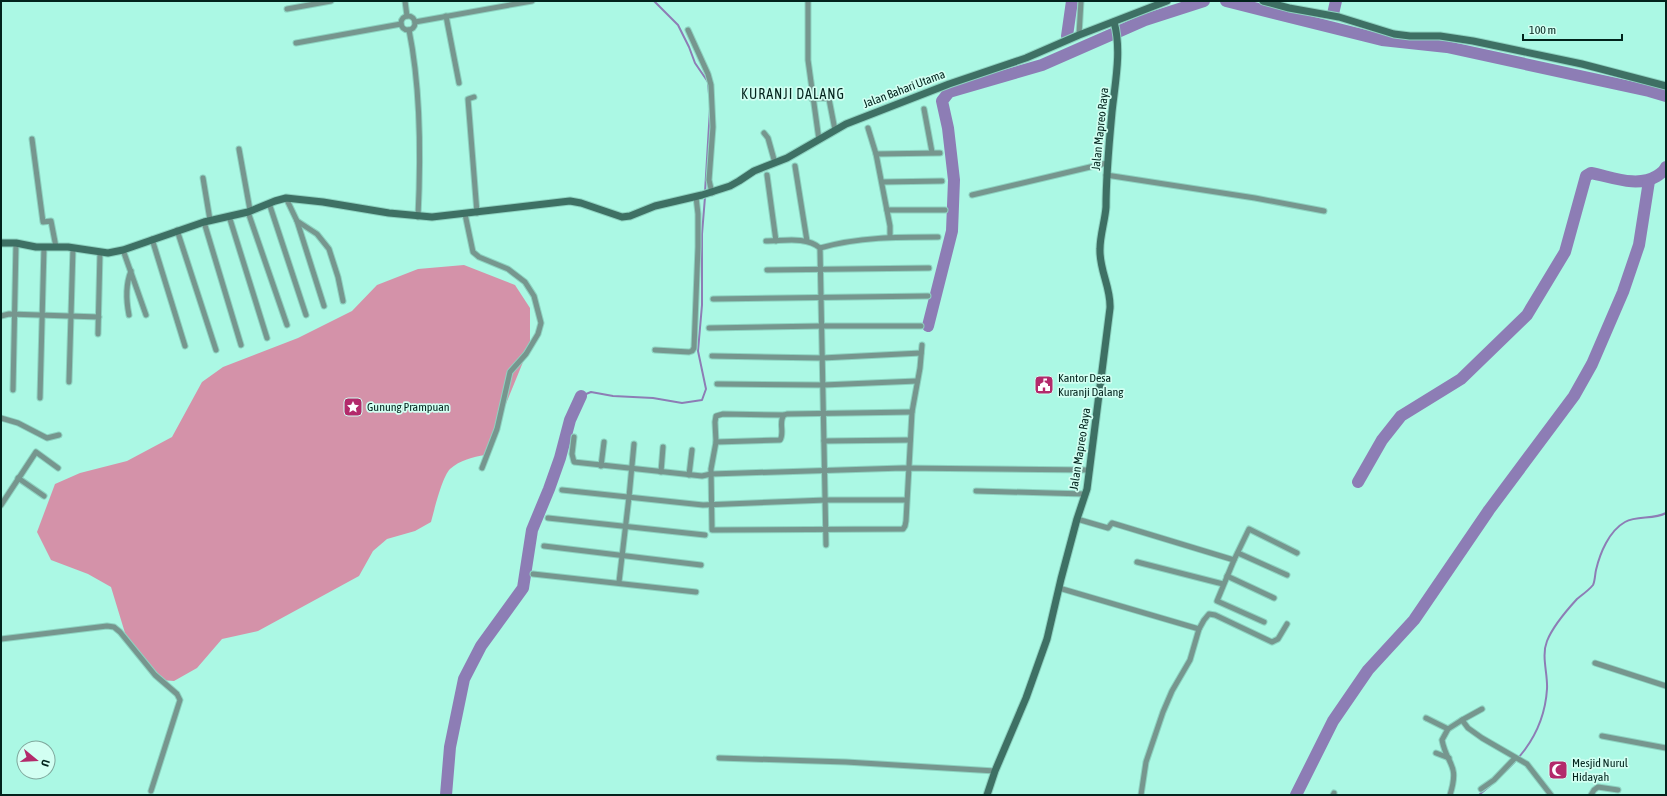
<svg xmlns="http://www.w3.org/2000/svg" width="1667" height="796" font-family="'Asap Condensed',sans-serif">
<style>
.forest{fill:#d492a9}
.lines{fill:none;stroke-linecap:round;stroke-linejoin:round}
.stream{stroke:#8d7db5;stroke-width:2}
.river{stroke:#8d7db5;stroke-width:12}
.street-casing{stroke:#8dd2c0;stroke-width:7}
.secondary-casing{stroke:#8dd2c0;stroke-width:9}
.street{stroke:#76968e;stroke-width:5}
.secondary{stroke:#3e7064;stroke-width:7}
.labels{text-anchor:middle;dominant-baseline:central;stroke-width:3.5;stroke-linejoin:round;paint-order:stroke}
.street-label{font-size:12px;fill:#02231c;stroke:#d2fff2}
.poi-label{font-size:12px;fill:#02231c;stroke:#d2fff2;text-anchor:start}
.quarter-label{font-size:14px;letter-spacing:1px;fill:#02231c;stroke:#d2fff2}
</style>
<rect width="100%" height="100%" fill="#abf8e4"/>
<path class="forest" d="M464,265l51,20 15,23v37l-45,110c-12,2 -25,5 -35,14 -8,8 -16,42 -19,53l-16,9 -28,8 -14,12 -14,25 -101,55 -36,8 -25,29 -23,13 -14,-1 -35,-47 -14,-46 -23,-13 -37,-14 -14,-28 18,-48 25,-11 47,-12 45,-24 30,-55 21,-15 75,-29 54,-27 25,-26 41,-16z"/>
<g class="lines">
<g class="stream">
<path d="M654,1l24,24 11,22 6,16 13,19 1,12"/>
<path d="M705,192l5,-83"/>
<path d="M581,396l10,-4 22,4 40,2 29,5 20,-3 4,-11 -8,-38 4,-46v-71l3,-37"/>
<path d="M1479,795c35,-29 65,-57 68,-106 1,-15 -6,-33 0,-48 6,-15 19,-30 30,-42 5,-4 12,-9 16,-14 2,-4 2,-11 3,-15 4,-17 13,-39 29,-48 12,-7 28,-2 41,-9"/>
</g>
<g class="river">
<path d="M1226,1l156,39 65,7 202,44 17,5"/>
<path d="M1333,14l3,-13"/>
<path d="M1120,31l25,-11 59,-19"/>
<path d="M1067,36l5,-35"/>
<path d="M928,326l24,-95 2,-51 -6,-52 -6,-27 7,-9 93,-27 73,-32"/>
<path d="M1358,482l24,-42 19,-24 60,-37 66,-64 38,-63 21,-76 5,-3c21,4 46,15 66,3 4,-3 7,-4 9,-9"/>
<path d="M446,795l4,-48 14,-68 17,-33 42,-58 9,-58 17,-41 11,-31 10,-38 11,-24"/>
<path d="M1296,795l37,-74 35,-51 46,-50 75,-110 85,-114 18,-32 31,-72 16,-47 10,-64"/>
</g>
<g class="street-casing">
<g id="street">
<path d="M405,1l2,15"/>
<path d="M808,1v59l11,80"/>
<path d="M287,9l44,-8"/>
<path d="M446,16l13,67"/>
<circle cx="408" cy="23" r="7"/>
<path d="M415,22l117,-21"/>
<path d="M409,30c12,59 12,126 9,187"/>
<path d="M688,30l20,44 3,11 2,42 -4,53 3,13"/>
<path d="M1079,35l2,-34"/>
<path d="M296,43l105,-19"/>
<path d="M474,97l-6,2 9,114"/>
<path d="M812,99l11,-1 6,1 6,31"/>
<path d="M924,109l8,43"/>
<path d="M868,128l8,26 14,72v11"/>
<path d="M764,133l4,5 7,25"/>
<path d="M32,139l11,83 8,-1 5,26"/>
<path d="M239,149l11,61"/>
<path d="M876,154l64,-1"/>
<path d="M795,166l12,75"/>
<path d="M767,175l9,66"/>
<path d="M1106,175l149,23 69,13"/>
<path d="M203,178l7,42"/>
<path d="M882,182l60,-1"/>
<path d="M972,195l135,-32"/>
<path d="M286,198l11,23 20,13 12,15 9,28 5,24"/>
<path d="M269,203l37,112"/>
<path d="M887,210h58"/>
<path d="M248,212l39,113"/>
<path d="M465,214l8,38 6,5 29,12 17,13 9,14 7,27 -3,11 -12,20 -16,18 -13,57 -15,39"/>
<path d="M229,216l38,122"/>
<path d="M297,221l27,85"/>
<path d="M204,222l37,123"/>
<path d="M177,230l39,120"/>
<path d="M152,239l33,107"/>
<path d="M766,241c16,0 41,-5 54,7"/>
<path d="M123,250l23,65"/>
<path d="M767,270l162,-2"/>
<path d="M713,299l215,-3"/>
<path d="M129,315c-3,-15 -4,-29 2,-44"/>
<path d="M1,316l8,-2 90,3"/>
<path d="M709,328l113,-2h99"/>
<path d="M98,334l2,-82"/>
<path d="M655,350l34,2 3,-1 2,-3 4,-101v-33l-2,-17"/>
<path d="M712,356l110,2 99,-5"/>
<path d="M69,382l4,-134"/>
<path d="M717,384l106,1 94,-4"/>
<path d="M13,390l3,-147"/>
<path d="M40,398l4,-151"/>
<path d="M784,415l-61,-1 -7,2 -1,6 1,20 -5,27 1,61 191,-1 2,-3 1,-5 6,-109 8,-44 2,-23"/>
<path d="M1,418l17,5 29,15 12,-3"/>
<path d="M574,437l-2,17 2,8 128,14 9,-2 192,-6 187,2"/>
<path d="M824,441l86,-1"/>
<path d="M716,442l64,-2c5,-7 -2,-18 4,-25l3,-1 125,-2"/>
<path d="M601,466l3,-24"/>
<path d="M661,472l2,-25"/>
<path d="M689,475l3,-25"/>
<path d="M18,478l26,18"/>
<path d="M562,490l141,15 123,-5h80"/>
<path d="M976,491l109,3"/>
<path d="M1,505l35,-53 22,16"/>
<path d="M548,518l157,17"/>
<path d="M1077,519l31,9 4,-5 122,37 -17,41 47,21"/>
<path d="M826,545l-6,-297c38,-11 78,-11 118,-11"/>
<path d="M544,546l157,19"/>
<path d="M1238,553l49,22"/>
<path d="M1234,560l15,-31 48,24"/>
<path d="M1137,562l86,22"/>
<path d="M533,574l163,18"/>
<path d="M1227,576l47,22"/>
<path d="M619,582l10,-85 5,-53"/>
<path d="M1059,588l140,41"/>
<path d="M1,639l106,-13 7,1 6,5 35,43 22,19 3,6 -29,91"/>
<path d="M1595,663l71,23"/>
<path d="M1426,718l22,11"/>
<path d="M1462,720l20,-11"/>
<path d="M1602,736l64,12"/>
<path d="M1436,753l13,5"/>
<path d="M719,758l127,4 149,9"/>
<path d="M1481,789l13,-9 21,-22"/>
<path d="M1141,795l5,-33 17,-50 9,-21 18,-31 9,-31 5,-9 5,-6 6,1 57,27 6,-3 9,-15"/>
<path d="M1333,795l1,-2"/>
<path d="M1450,795c10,-32 -3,-29 -8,-55l6,-11 14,-9 6,8 14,10 45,26 24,31"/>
<path d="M1591,795l3,-5 4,-3 20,3"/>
</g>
</g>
<g class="secondary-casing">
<g id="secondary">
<path d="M1263,1l26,7 50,9 55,17 16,2h30l33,5 109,23 84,22"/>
<path d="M1,243h15l20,4h32l40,6 15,-3 81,-28 44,-10 27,-11 11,-3 37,4 66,11 43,4 138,-16 11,2 41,14 8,-1 25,-10 47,-11 28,-9 9,-5 15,-10 33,-13 59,-34 103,-40 77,-26 53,-23 88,-34"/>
<path d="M987,795l8,-24 31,-73 21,-59 14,-60 16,-60 10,-30 23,-181c1,-21 -11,-38 -10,-59 0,-14 5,-28 6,-42 0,-32 3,-63 6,-95 3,-29 10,-62 2,-90"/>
</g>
</g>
<use href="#street" class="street"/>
<use href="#secondary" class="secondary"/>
</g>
<defs>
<g id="civic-square" transform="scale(1)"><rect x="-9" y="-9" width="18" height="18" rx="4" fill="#b32a6b" stroke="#d2fff2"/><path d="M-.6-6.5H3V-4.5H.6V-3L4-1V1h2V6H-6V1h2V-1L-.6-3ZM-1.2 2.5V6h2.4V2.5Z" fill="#fff"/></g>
<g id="sight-square" transform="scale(1)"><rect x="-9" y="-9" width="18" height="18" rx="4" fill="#b32a6b" stroke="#d2fff2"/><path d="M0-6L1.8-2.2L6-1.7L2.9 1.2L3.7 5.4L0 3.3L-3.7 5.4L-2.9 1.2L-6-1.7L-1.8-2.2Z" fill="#fff"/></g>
<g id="mosque-square" transform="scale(1)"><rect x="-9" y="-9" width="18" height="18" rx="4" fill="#b32a6b" stroke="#d2fff2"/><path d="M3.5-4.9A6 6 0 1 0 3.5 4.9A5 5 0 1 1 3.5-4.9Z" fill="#fff"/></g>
</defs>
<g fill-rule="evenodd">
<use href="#civic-square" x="1044" y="385"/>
<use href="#sight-square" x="353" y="407"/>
<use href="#mosque-square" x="1558" y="770"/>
</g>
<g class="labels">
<g class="street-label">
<text transform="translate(904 89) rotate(-21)">Jalan Bahari Utama</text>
<text transform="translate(1100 129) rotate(-84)">Jalan Mapreo Raya</text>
<text transform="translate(1080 449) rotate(-81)">Jalan Mapreo Raya</text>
</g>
<g class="poi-label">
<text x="1058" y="378">Kantor Desa<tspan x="1058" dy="14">Kuranji Dalang</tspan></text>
<text x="367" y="407">Gunung Prampuan</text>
<text x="1572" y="763">Mesjid Nurul<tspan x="1572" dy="14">Hidayah</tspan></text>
</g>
<g class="quarter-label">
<text x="793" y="94">KURANJI DALANG</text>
</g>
</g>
<rect width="1667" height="796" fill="none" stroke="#02231c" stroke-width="4"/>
<g transform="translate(36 760) rotate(108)"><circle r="19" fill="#d2fff2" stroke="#7fa79c"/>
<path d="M0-3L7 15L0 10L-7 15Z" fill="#b32a6b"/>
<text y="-6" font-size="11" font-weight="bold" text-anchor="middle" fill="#02231c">U</text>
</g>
<path d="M1523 34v6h99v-6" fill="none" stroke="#02231c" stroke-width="2"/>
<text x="1529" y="34" font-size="12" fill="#02231c" stroke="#d2fff2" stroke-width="3" paint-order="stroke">100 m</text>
</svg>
